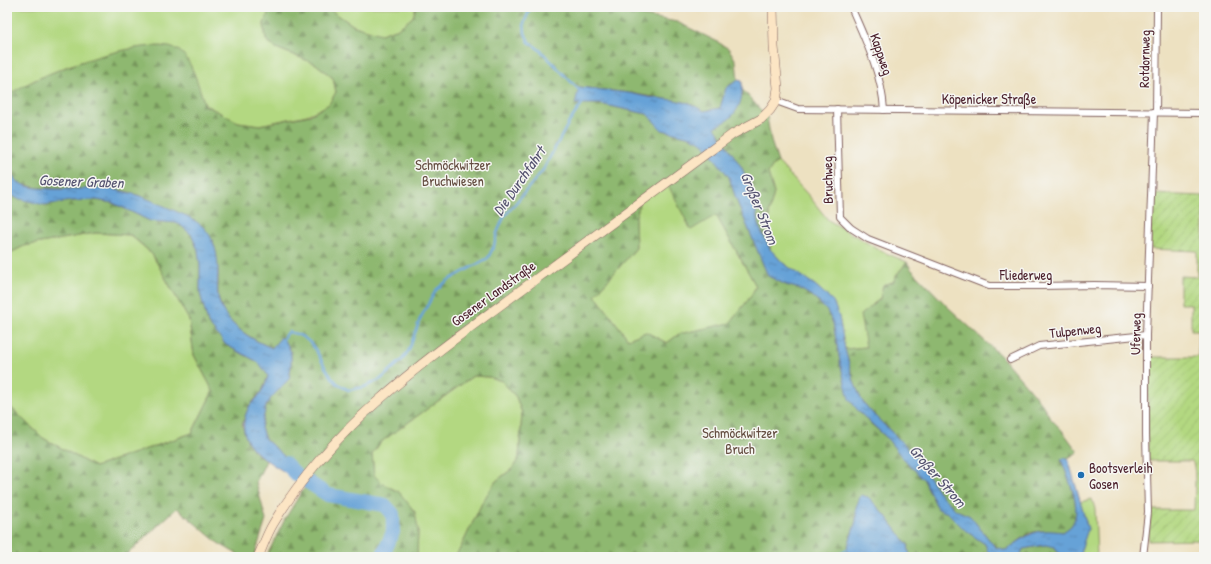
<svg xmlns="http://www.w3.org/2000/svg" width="1211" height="564" font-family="'Patrick Hand',sans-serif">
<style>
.grass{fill:#b3d881;stroke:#7e7c56}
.forest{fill:url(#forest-firs);stroke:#6c6c4d;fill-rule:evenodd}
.garden{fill:url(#garden-furrows);stroke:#7e7c56}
.water{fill:url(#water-ripples);stroke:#586081}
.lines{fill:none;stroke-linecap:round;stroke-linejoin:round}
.stream{stroke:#66a2d7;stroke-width:2.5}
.river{stroke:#66a2d7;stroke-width:14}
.minor-casing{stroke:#836360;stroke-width:8}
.secondary-casing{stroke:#836360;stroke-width:10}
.minor{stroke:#fff;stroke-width:6}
.secondary{stroke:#fce5c4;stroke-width:9}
.poi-dot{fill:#1f6fb2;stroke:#f6f6f2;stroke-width:1.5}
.labels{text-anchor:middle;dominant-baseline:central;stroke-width:3;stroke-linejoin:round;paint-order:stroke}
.street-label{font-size:14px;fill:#4a1f2b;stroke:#f6f6f2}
.park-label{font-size:14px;fill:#644d40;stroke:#f6f6f2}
.poi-label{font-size:14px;fill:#4a1f2b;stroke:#f6f6f2;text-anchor:start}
.water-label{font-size:15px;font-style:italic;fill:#555370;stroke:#f6f6f2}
</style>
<defs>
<pattern id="forest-firs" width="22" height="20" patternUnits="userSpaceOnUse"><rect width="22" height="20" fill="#8eb86f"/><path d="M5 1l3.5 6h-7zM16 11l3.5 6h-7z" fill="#76955b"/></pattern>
<pattern id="garden-furrows" width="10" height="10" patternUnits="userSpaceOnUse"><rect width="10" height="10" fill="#b3d881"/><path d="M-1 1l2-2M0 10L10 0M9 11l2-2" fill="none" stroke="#9bb970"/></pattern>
<pattern id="water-ripples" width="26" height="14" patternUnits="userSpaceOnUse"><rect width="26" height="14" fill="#66a2d7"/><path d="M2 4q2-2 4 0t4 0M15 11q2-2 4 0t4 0" fill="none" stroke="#5683af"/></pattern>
</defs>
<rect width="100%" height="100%" fill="#f6f6f2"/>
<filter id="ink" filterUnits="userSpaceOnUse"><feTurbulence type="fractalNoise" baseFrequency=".025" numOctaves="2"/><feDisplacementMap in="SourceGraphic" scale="8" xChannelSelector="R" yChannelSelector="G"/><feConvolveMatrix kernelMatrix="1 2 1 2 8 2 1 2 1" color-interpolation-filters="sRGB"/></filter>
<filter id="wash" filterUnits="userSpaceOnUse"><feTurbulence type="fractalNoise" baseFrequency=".012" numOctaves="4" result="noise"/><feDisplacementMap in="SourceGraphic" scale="16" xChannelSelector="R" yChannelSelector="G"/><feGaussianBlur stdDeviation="0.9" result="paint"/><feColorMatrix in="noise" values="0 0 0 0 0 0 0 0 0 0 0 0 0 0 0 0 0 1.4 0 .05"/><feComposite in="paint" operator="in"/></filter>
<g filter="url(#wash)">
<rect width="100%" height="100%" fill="#ede1c1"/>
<g class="grass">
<path d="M7,7h268l-6,4 -5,13 2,16 10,8 40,16 17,14 3,14 -7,13 -22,10 -47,10 -22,-3 -33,-17 -10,-27 -79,-26 -48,14 -33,14 -28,16z"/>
<path d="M324,7h92l-3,10 -14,11 -18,6 -27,-8 -25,-17z"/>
<path d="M778,162l31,34 19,24 53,31 26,11 -9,11 -5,9 -10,3 -3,14 -7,5 -7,43 -21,2 -6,-32 -6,-16 -18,-16 -32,-22 -13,-14 -1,-37 5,-19 -6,-20 5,-8z"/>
<path d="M665,178l51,37 40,71 -5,10 -20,27 -52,11 -12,9 -21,-11 -18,7 -33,-44 41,-47 -1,-28 7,-24z"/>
<path d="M95,233l35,2 22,19 37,66 5,35 19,36 -21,42 -97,34 -52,-29 -36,-34v-141l3,-10 14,-7z"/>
<path d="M473,376l16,1 13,4 14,16 6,16 -3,45 -7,11 -16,12 -13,20 -22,46 -6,10h-38l1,-28 -19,-37 -16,-8 -9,-9 -2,-21 9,-12z"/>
<path d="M1092,499l3,10 2,48h-14l-2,-7 7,-21 -8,-27z"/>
</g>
<g class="forest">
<path d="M275,7h49l5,2 25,17 27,8 18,-6 14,-11 3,-10h210l14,8 37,7 39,19 13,8 7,12 2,19 -12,8 -6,20 -16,3 -15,-8 -60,-10 -49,-6 -4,16 24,1 47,10 16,16 28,7 12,5 26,35 7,22 32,77 18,9 14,4 15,9 12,13 6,12 8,44 9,32 20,24 16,14 15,19 23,24 14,29 10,4 18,18 19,13 5,13h-80l-2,-12 -23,-30 -17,-18 -12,10v14l-9,28 1,8h-393l6,-10 22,-46 13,-20 16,-12 7,-11 3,-45 -6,-16 -14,-16 -13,-4 -16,-1 -92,66 -9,12 2,21 9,9 16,8 16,20 3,17 -1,28h-151l19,-38 17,-28 12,-14 -12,-5 -37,-33 -4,-11 5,-22 5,-8 18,-19 2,-12v-15l-4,-8 -6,-6 -9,10c-19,-8 -46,-23 -52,-45 -4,-12 -1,-23 -2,-34 -1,-10 -3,-19 -5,-28l-49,-35 -31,-13 -19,-4 -75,-1 -19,-4 -13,-14v-74c29,-22 136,-61 169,-47 16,7 23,40 29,56l33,17 22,3 50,-10 19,-11 7,-12 -3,-14 -17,-14 -40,-16 -10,-8 -2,-16 5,-13zM665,179l26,51 25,-15 40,71 -5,10 -21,27 -51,11 -12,9 -21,-11 -18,7 -33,-44 41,-47 -1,-28 7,-24z"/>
<path d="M742,89l25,28 4,24 7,21 -5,3 -5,8 6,20 -5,19 1,37 -12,-24 -4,-27 -12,-30 -28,-41 14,-7 15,-25z"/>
<path d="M7,192l9,6 56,3 24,-1 17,3 37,18 28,2 14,12 6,16 2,15v27l8,30 18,22 32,17 8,9 2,5 -6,15 -13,15 -7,19 5,15 7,11 12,10 -10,21 10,38 -12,37h-12l-24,-14 -41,-35 -53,49h-117v-153l36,34 52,29 97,-34 21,-42 -19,-36 -5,-35 -37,-66 -21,-19 -36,-2 -71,13 -14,7 -3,10z"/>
<path d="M907,262l4,7 38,39 53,49 40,47 9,15 10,10 17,23 -10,6 -7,2c6,16 23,50 10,66 -2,2 -5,4 -8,6l-23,-1 -10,2 -24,17 -11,-3 -25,-31 -14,-6 -15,-15 -29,-43 -38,-37 -12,-14 -8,-19 -9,-33 21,-2 -6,-32 20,-16 3,-14 10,-3 5,-9z"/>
<path d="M1045,545l10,1 3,7v4h-38l-1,-1 4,-7z"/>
</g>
<path class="garden" d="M1152,194l52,2v344l-56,1 3,-31h43c0,-10 3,-42 -2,-49h-44v-104h50l1,-27h-8v-26h-11v-28l17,1v-26l-47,-2z"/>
<g class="water">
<path d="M738,80l4,1c1,16 -1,27 -13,38 -4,4 -10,5 -14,8l27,41 12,30 4,27 12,24 13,14 32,22 18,16 6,16 6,32 9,33 8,19 12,14 38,37 29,43 15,15 14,6 25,31 11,3c25,-16 26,-22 57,-18 3,-2 6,-4 8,-6 13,-16 -4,-50 -10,-67l7,-1 20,71 -7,21 2,7h-25v-4l-3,-6 -10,-2 -22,4 -3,8h-30l-5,-13 -19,-13 -18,-18 -10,-4 -14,-29 -23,-24 -15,-19 -27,-25 -10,-13 -8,-32 -8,-44 -6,-12 -12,-13 -15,-9 -14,-4 -18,-9 -32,-77 -7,-22 -26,-34 -12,-6 -29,-7 -15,-16 -47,-10h-25l4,-17 50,6 19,4 26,3 15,3 15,8 16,-3 6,-20z"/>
<path d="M7,170c3,4 8,10 13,13 16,11 74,3 96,7 21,3 39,12 57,20 8,4 16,6 22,11 18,10 23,31 23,50 0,11 -2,23 2,33 8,22 32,36 52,44l9,-11 6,7 4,8v15l-2,12 -18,19 -5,8 -5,22 4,11 37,33 -6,7c-26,-17 -67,-34 -47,-72 2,-4 6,-6 8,-9 5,-6 9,-14 11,-22l-3,-5 -7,-9 -32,-17 -18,-22 -8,-30v-27l-2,-15 -6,-16 -14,-12 -28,-2 -37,-18 -17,-3 -24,1 -28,4 -28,-7 -9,-6z"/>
<path d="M861,495l7,2 17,18 23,30 2,12h-62l-1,-8 9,-28v-14z"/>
</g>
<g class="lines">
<g class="stream">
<path d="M531,7l-7,16 1,10 4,9 11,8 41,42"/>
<path d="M282,342l3,-7 4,-3c31,6 28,31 47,50 3,3 8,6 13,8l15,-3 17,-8 21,-19 7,-10 11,-31 16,-29 11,-9 41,-23 6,-12 3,-13 7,-16 39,-47 25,-46 15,-22"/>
<path d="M835,557l12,-8"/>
</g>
<path class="river" d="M285,463l12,12 31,20 57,10 8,9v18l-11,25"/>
</g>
</g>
<g filter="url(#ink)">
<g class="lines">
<g class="minor-casing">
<g id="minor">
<path d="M851,7c14,32 31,67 33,103"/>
<path d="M776,101l22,8 406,4"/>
<path d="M837,109l3,108 11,11 17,11 121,47h53l52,-1 54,1"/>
<path d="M1156,112l1,-102 -1,-3"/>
<path d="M1010,360l29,-14 107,-11"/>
<path d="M1143,557l5,-45 -2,-77v-100l8,-223"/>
</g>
</g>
<g class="secondary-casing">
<path id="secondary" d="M258,557c5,-11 9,-23 15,-33 58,-98 154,-165 244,-231 62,-46 124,-92 186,-137l30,-22 28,-15 9,-9 6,-9 2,-13 -4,-41 -1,-40"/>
</g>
<use href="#minor" class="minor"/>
<use href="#secondary" class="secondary"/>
</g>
</g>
<circle class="poi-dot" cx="1081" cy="475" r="4"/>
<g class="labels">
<g class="street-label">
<text transform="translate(882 54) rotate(71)">Kappweg</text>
<text transform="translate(1144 59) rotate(-89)">Rotdornweg</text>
<text x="989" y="98">Köpenicker Straße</text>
<text transform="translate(827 180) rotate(-91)">Bruchweg</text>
<text x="1026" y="274">Fliederweg</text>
<text transform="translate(493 293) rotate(-36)">Gosener Landstraße</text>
<text transform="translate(1075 330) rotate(-6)">Tulpenweg</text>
<text transform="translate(1135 334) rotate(-89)">Uferweg</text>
</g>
<g class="park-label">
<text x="453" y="164">Schmöckwitzer<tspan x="453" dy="16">Bruchwiesen</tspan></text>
<text x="740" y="432">Schmöckwitzer<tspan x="740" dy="16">Bruch</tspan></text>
</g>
<g class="poi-label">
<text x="1089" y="467">Bootsverleih<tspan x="1089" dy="16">Gosen</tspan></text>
</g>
<g class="water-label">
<text transform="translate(81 181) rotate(2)">Gosener Graben</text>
<text transform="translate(519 181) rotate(-55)">Die Durchfahrt</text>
<text transform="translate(760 208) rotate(68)">Großer Strom</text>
<text transform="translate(938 476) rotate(49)">Großer Strom</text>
</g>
</g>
<rect width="1211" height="564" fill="none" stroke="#f6f6f2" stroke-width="24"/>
</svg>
